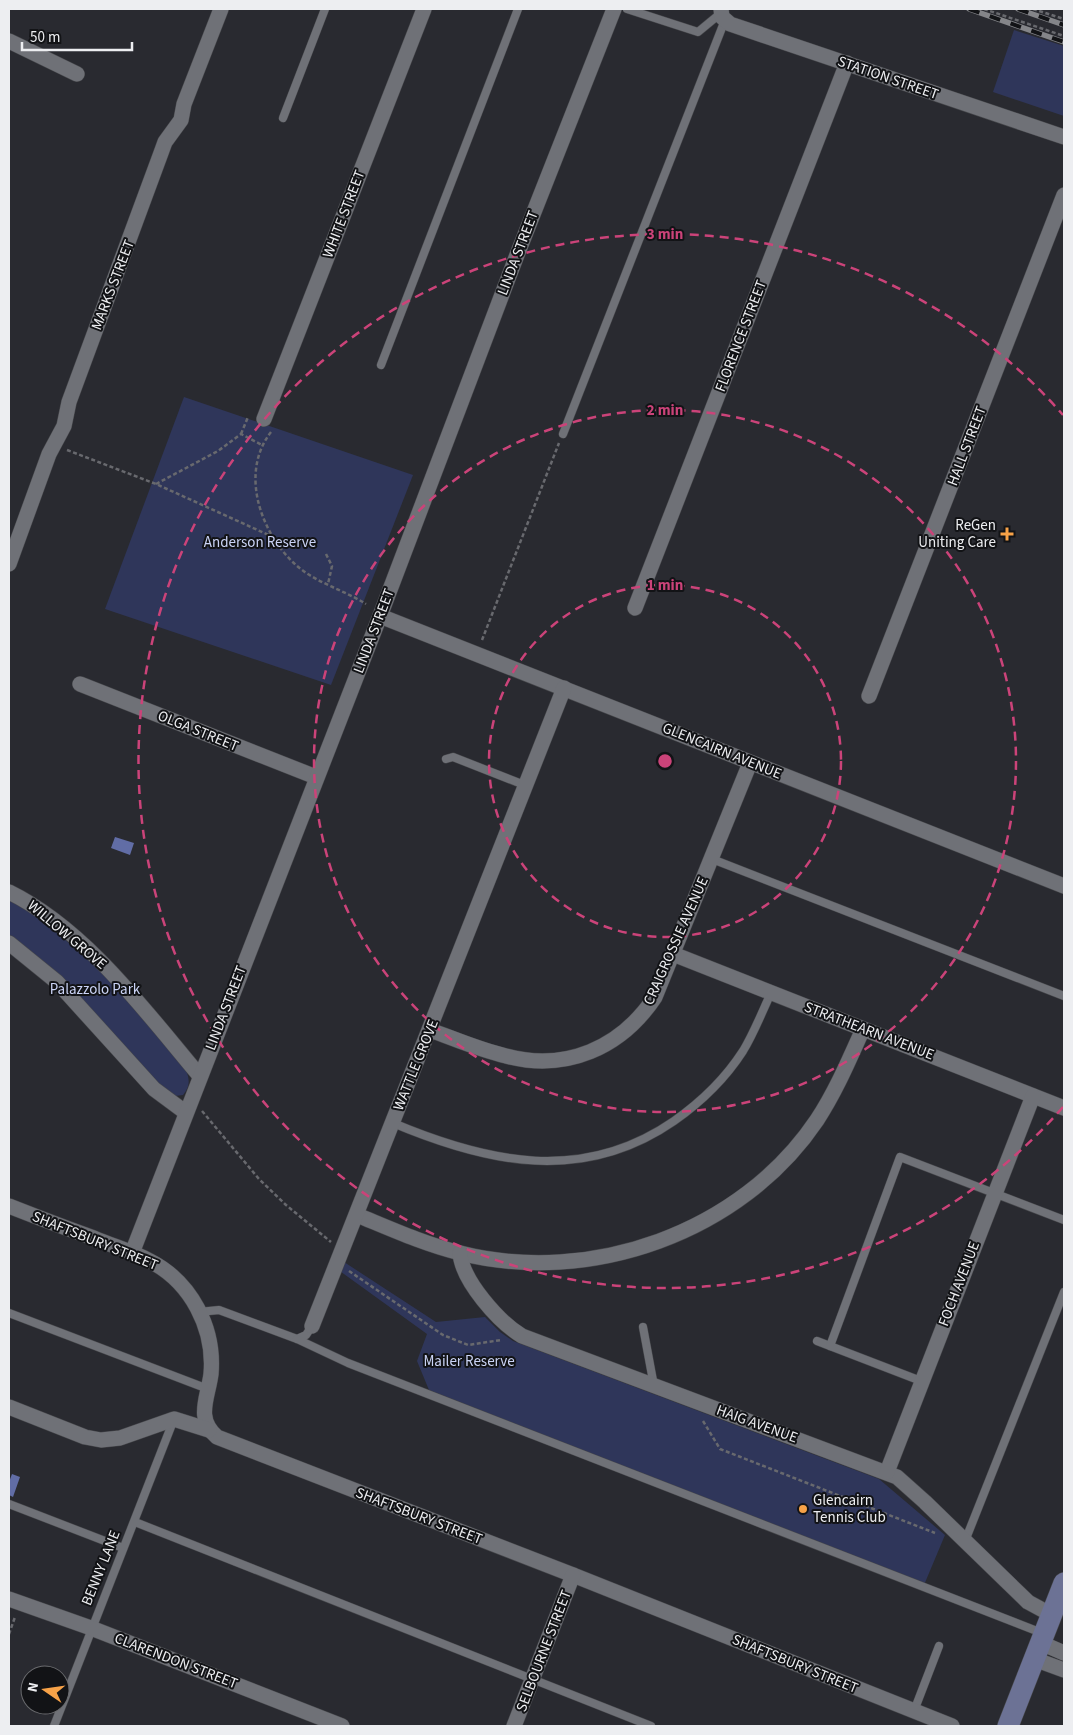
<svg xmlns="http://www.w3.org/2000/svg" width="1073" height="1735" font-family="'Source Sans 3',sans-serif">
<style>
.green{fill:#2f365a}
.water{fill:#616da6}
.lines{fill:none;stroke-linecap:round;stroke-linejoin:round}
.service-casing{stroke:#47484c;stroke-width:9}
.minor-casing{stroke:#47484c;stroke-width:16}
.secondary-casing{stroke:#47484c;stroke-width:22}
.path{stroke:#68696e;stroke-width:2.5;stroke-dasharray:4 2.5;stroke-linecap:butt}
.service{stroke:#6f7177;stroke-width:8}
.minor{stroke:#6f7177;stroke-width:15}
.secondary{stroke:#6c7295;stroke-width:21}
.rail-casing{stroke:#848589;stroke-width:5.5}
.rail{stroke:#121316;stroke-width:4;stroke-dasharray:11;stroke-linecap:butt}
.ring{fill:none;stroke:#cb4379;stroke-width:2.5;stroke-dasharray:9 6}
.poi-dot{fill:#f7a248;stroke:#121316;stroke-width:2}
.labels{text-anchor:middle;dominant-baseline:central;stroke-width:4;stroke-linejoin:round;paint-order:stroke}
.street-label{font-size:15px;fill:#edeef1;stroke:#121316}
.poi-label{font-size:15px;fill:#edeef1;stroke:#121316;text-anchor:end}
.park-label{font-size:15px;fill:#cbd4f6;stroke:#121316}
.centre{fill:#cb4379;stroke:#121316;stroke-width:2.5}
.ring-label{font-size:15px;text-anchor:middle;font-weight:bold;fill:#cb4379;stroke:#121316;stroke-width:4;stroke-linejoin:round;paint-order:stroke}
</style>
<rect width="100%" height="100%" fill="#292a30"/>
<g class="green">
<path d="M1014,30l50,16v70l-71,-24z"/>
<path d="M184,397l229,78 -82,210 -226,-76z"/>
<path d="M9,898l10,5 84,67 83,100c4,11 4,16 -3,25l-8,1 -7,-2 -159,-157z"/>
<path d="M341,1260l95,62 49,-5 15,15 13,9 366,138 66,56 -21,50 -495,-195 -12,-29 10,-27 -90,-65z"/>
</g>
<g class="water">
<path d="M115,837l19,6 -4,12 -19,-7z"/>
<path d="M12,1474l8,3 -7,20 -4,-2v-13z"/>
</g>
<g class="lines">
<g class="service-casing">
<g id="service">
<path d="M627,9l71,23 23,-19"/>
<path d="M283,118l42,-109"/>
<path d="M381,365l137,-356"/>
<path d="M563,434l162,-414"/>
<path d="M446,759l7,-2 74,29"/>
<path d="M712,859l352,137"/>
<path d="M393,1123c95,40 190,61 281,-2 27,-19 51,-42 69,-70 11,-18 19,-39 28,-58"/>
<path d="M199,1312l20,-2 78,29 9,-4 6,-9"/>
<path d="M9,1313l199,76"/>
<path d="M643,1327l11,59"/>
<path d="M297,1339l51,24 694,270"/>
<path d="M817,1341l13,5"/>
<path d="M921,1381l-91,-35 70,-189 164,63"/>
<path d="M9,1504l114,44"/>
<path d="M135,1522l516,204"/>
<path d="M965,1541l99,-249"/>
<path d="M914,1711l25,-65"/>
<path d="M54,1726l120,-307"/>
</g>
</g>
<g class="minor-casing">
<g id="minor">
<path d="M721,9l1,8 8,7 334,113"/>
<path d="M9,41l68,33"/>
<path d="M264,419l160,-410"/>
<path d="M9,564l40,-110 15,-28 5,-24 92,-249 4,-11 16,-22 3,-16 37,-95"/>
<path d="M635,608l212,-545"/>
<path d="M380,616l684,270"/>
<path d="M80,684l236,93"/>
<path d="M869,696l195,-501"/>
<path d="M9,892c77,38 136,119 190,183"/>
<path d="M9,943l48,39 97,107 31,23"/>
<path d="M673,954l391,154"/>
<path d="M430,1030c25,9 50,20 76,26 60,16 115,-8 149,-59l95,-234"/>
<path d="M9,1206c28,11 56,22 85,32 18,8 38,13 56,23 41,21 65,67 61,113 -3,24 -16,44 6,63l356,138 379,151"/>
<path d="M357,1215c34,14 67,29 103,38 130,33 281,-20 357,-133 19,-29 32,-60 46,-91"/>
<path d="M132,1253l248,-637 137,-361 97,-246"/>
<path d="M460,1253c2,28 39,69 62,83l375,141 28,25 103,100 24,13"/>
<path d="M312,1326l252,-638"/>
<path d="M9,1407l76,30 16,3 19,-2 54,-19 35,11"/>
<path d="M887,1472l146,-376"/>
<path d="M9,1599l82,29 251,98"/>
<path d="M1041,1643l23,10"/>
<path d="M1034,1659l30,11"/>
<path d="M514,1726l59,-151"/>
</g>
</g>
<g class="secondary-casing">
<path id="secondary" d="M1008,1726l56,-143"/>
</g>
<g class="path">
<path d="M984,9l80,27"/>
<path d="M1033,9l31,10"/>
<path d="M271,432c-32,41 -10,102 25,133 20,18 48,25 70,39"/>
<path d="M241,434l7,-17"/>
<path d="M67,450l89,34 117,53"/>
<path d="M156,484l62,-33 23,-17 21,11"/>
<path d="M326,554l6,12 -4,18"/>
<path d="M482,640l77,-197"/>
<path d="M202,1111l57,68 27,26 45,37"/>
<path d="M349,1271l94,64 25,10 33,-5"/>
<path d="M703,1421l17,28 215,84"/>
<path d="M9,1634l6,-17"/>
</g>
<use href="#service" class="service"/>
<use href="#minor" class="minor"/>
<use href="#secondary" class="secondary"/>
<g class="rail-casing">
<g id="rail">
<path d="M969,9l95,33"/>
<path d="M1018,9l46,16"/>
</g>
</g>
<use href="#rail" class="rail"/>
</g>
<g class="ring">
<circle cx="665" cy="761" r="176"/>
<circle cx="665" cy="761" r="351"/>
<path d="M1063 1107A527 527 0 1 1 1063 415"/>
</g>
<g class="poi-dot">
<path d="M1004.5 526.5h5v5h5v5h-5v5h-5v-5h-5v-5h5z"/>
<circle cx="803" cy="1509" r="5"/>
</g>
<g class="labels">
<g class="street-label">
<text transform="translate(888 78) rotate(19)">STATION STREET</text>
<text transform="translate(344 214) rotate(-69)">WHITE STREET</text>
<text transform="translate(518 253) rotate(-69)">LINDA STREET</text>
<text transform="translate(113 285) rotate(-69)">MARKS STREET</text>
<text transform="translate(741 336) rotate(-69)">FLORENCE STREET</text>
<text transform="translate(967 446) rotate(-69)">HALL STREET</text>
<text transform="translate(374 631) rotate(-69)">LINDA STREET</text>
<text transform="translate(198 731) rotate(22)">OLGA STREET</text>
<text transform="translate(722 751) rotate(22)">GLENCAIRN AVENUE</text>
<text transform="translate(67 935) rotate(40)">WILLOW GROVE</text>
<text transform="translate(676 941) rotate(-66)">CRAIGROSSIE AVENUE</text>
<text transform="translate(226 1008) rotate(-69)">LINDA STREET</text>
<text transform="translate(869 1031) rotate(21)">STRATHEARN AVENUE</text>
<text transform="translate(416 1065) rotate(-68)">WATTLE GROVE</text>
<text transform="translate(95 1241) rotate(22)">SHAFTSBURY STREET</text>
<text transform="translate(959 1284) rotate(-69)">FOCH AVENUE</text>
<text transform="translate(757 1424) rotate(20)">HAIG AVENUE</text>
<text transform="translate(419 1516) rotate(21)">SHAFTSBURY STREET</text>
<text transform="translate(101 1568) rotate(-68)">BENNY LANE</text>
<text transform="translate(544 1651) rotate(-69)">SELBOURNE STREET</text>
<text transform="translate(176 1661) rotate(21)">CLARENDON STREET</text>
<text transform="translate(795 1664) rotate(22)">SHAFTSBURY STREET</text>
</g>
<g class="poi-label">
<text x="996" y="525">ReGen<tspan x="996" dy="17">Uniting Care</tspan></text>
<text x="813" y="1500" text-anchor="start">Glencairn<tspan x="813" dy="17">Tennis Club</tspan></text>
</g>
<g class="park-label">
<text x="260" y="542">Anderson Reserve</text>
<text x="95" y="989">Palazzolo Park</text>
<text x="469" y="1361">Mailer Reserve</text>
</g>
</g>
<circle cx="665" cy="761" r="8" class="centre"/>
<g class="ring-label">
<text x="665" y="239">3 min</text>
<text x="665" y="415">2 min</text>
<text x="665" y="590">1 min</text>
</g>
<rect width="1073" height="1735" fill="none" stroke="#edeef1" stroke-width="20"/>
<g transform="translate(45 1690) rotate(283)"><circle r="24" fill="#121316" stroke="#6a6b6e"/>
<path d="M0-4L9 19L0 12L-9 19Z" fill="#f7a248"/>
<text y="-8" font-size="14" font-weight="bold" text-anchor="middle" fill="#edeef1">N</text>
</g>
<path d="M22 42v8h110v-8" fill="none" stroke="#edeef1" stroke-width="2.5"/>
<text x="30" y="42" font-size="15" fill="#edeef1" stroke="#121316" stroke-width="4" paint-order="stroke">50 m</text>
</svg>
